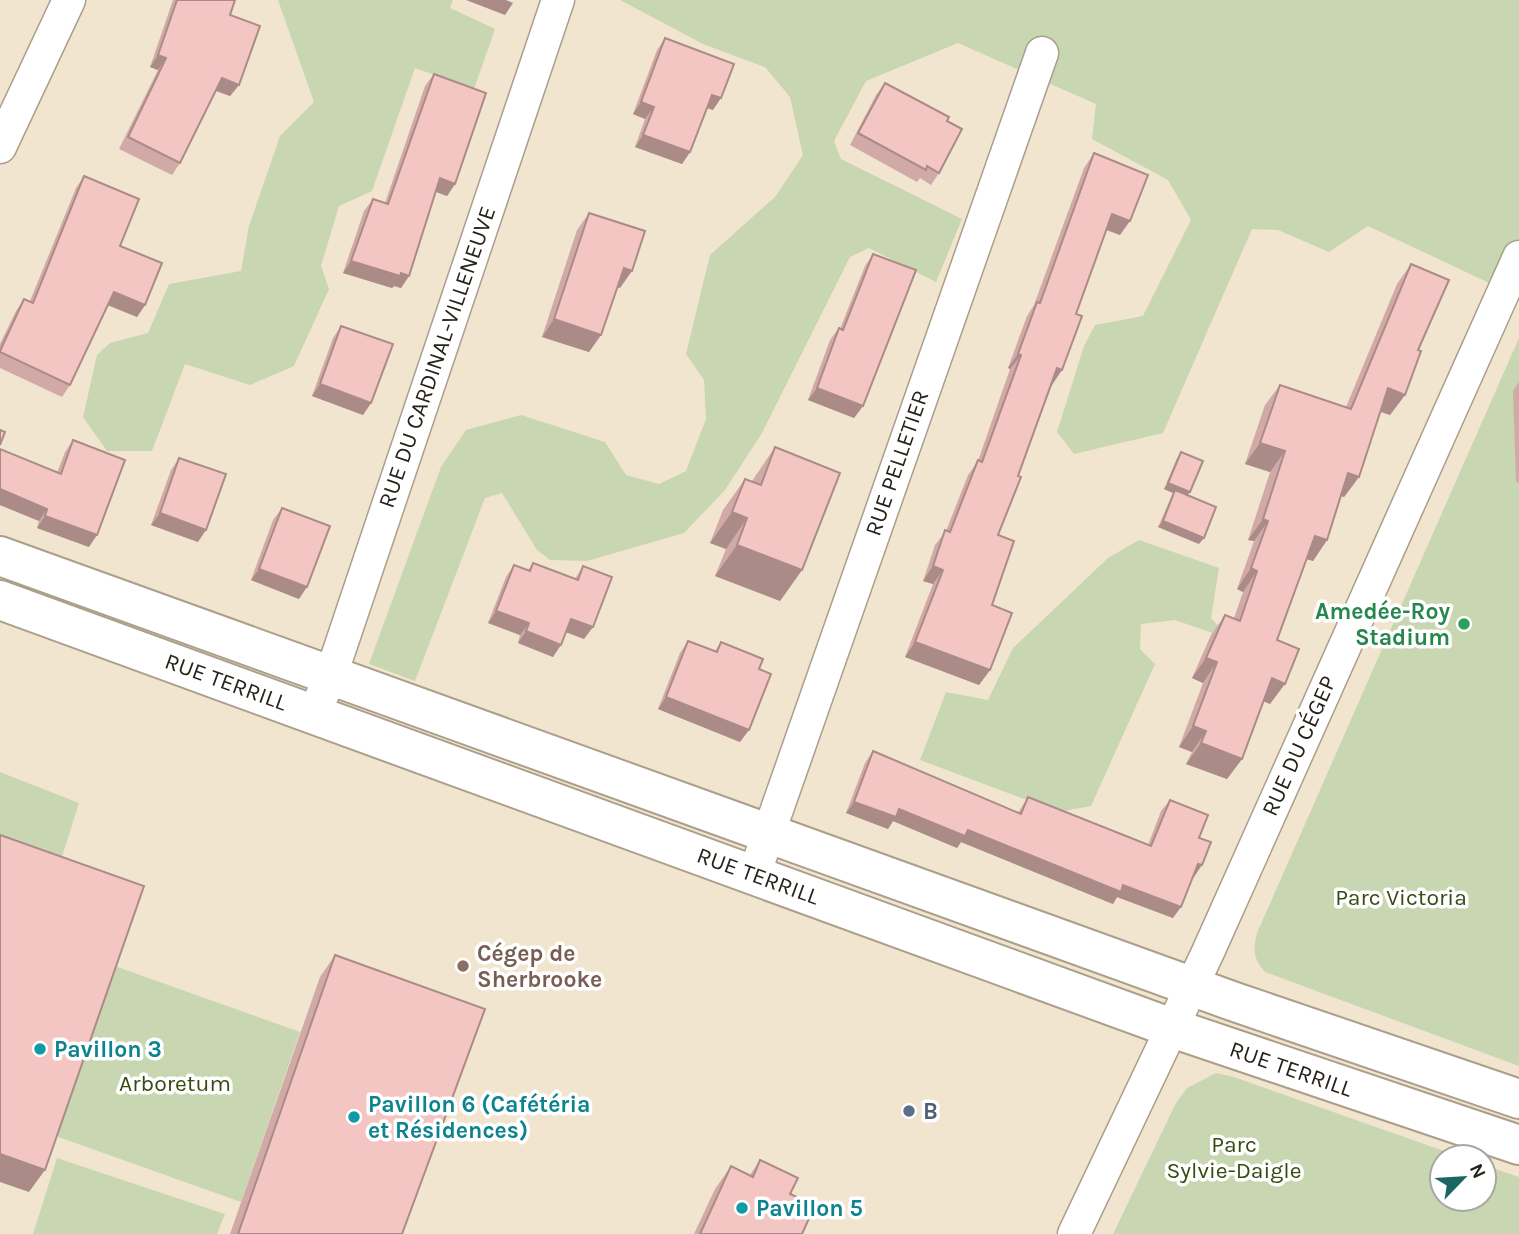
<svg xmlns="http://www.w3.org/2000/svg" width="1519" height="1234" font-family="Karla,sans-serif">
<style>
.green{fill:#c8d6b1}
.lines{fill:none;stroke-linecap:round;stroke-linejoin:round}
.street-casing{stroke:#ab9e8a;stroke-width:35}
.secondary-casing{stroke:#ab9e8a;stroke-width:42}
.street{stroke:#fff;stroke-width:32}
.secondary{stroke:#fff;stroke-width:38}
.wall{fill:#d1aaa8}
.shaded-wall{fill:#aa8b88}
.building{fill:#f3c6c3;stroke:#aa8b88;stroke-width:2}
.leisure-dot{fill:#2e9e5b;stroke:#fff;stroke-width:2.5}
.education-dot{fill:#8d6e63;stroke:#fff;stroke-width:2.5}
.culture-dot{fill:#0f9aa8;stroke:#fff;stroke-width:2.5}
.service-dot{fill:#5c6f8a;stroke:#fff;stroke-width:2.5}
.labels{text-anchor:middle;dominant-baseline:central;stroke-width:7;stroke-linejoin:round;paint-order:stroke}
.street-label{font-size:23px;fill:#27221b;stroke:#fff}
.leisure-label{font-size:23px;font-weight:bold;fill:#27864d;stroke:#fff;text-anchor:end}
.park-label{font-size:23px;fill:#384911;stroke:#fff}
.education-label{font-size:23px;font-weight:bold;fill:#785e54;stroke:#fff;text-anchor:start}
.culture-label{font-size:23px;font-weight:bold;fill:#0d838f;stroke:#fff;text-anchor:start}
.service-label{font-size:23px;font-weight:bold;fill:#4e5e75;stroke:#fff;text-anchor:start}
</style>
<rect width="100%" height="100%" fill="#f2e5d0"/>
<g class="green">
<path d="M278,0h175l-3,8 45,21 -21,60 -59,-21 -43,123 -33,15 -18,60 8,23 -35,77 -44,19 -65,-21 -33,87h-45l-24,-34 14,-62 13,-12 38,-10 21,-49 72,-13 8,-45 31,-90 34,-34z"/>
<path d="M620,0h899v297l-151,-71 -39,26 -51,-22 -26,-1 -89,204 -89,21 -17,-22 27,-86 11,-21 48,-9 48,-96 -23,-40 -76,-41 4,-35 -138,-61 -92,38 -32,60 7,18 121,60 -26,63 -67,-34 -19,9 -88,176 -37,57 -41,43 -97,28 -37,-1 -13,-10 -35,-57 -17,5 -70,183 -46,-17 72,-197 25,-37 55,-15 84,27 21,33 33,9 27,-13 20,-52 -2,-39 -18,-26 24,-99 65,-58 28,-42 -13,-58 -25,-30 -62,-23z"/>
<path d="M1519,338v728l-254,-94c-12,-13 -12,-23 -8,-39z"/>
<path d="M1139,540l80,28 -8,50 19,21 -55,-19 -34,4 -1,25 15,15 -64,142 -32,6 -139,-52 26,-68 42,8 25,-52 95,-90z"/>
<path d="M0,772l79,31 -25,79 -54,-19z"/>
<path d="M109,964l191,68 -59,170 -191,-68z"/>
<path d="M1216,1073l18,4 227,80h-19v42h42v-34l35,12v57h-406l63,-131 11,-15z"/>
<path d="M57,1158l168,56 -8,20h-184z"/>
</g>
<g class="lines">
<g class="street-casing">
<g id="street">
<path d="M0,147l69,-147"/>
<path d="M314,714l17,-39 227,-675"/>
<path d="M754,875l288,-822"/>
<path d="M1074,1234l134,-282 311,-695"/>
</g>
</g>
<g class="secondary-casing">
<g id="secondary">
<path d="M0,556l1235,446 284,97"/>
<path d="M0,600l1172,428 347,117"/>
</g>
</g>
<use href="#street" class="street"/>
<use href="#secondary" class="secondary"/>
</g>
<g class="wall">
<path d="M173,0h62l-5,15 9,70 -9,11 -14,-5 -36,72 -8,12 -53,-26 39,-79 -8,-3z"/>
<path d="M665,38l48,72 -6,-2 -17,44 -8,12 -47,-17 10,-28 -12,-5 24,-64z"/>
<path d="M434,74l21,110 -8,12 -11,-4 -27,84 -8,12 -7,-2 -2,2 -49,-15 21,-62 9,-12 12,4 40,-117z"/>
<path d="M885,83l62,38 -8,52 -8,12 -11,-7 -3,4 -67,-37 26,-50z"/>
<path d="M1094,153l26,82 -14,-5 -30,84 -24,71 -34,91 -20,59 -6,70 -2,65 -11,15 -74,-28 28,-73 -10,-3 12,-36 11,-14 22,-56 10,-14 32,-92 -2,-1 19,-52 7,-11 50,-137z"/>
<path d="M84,176l36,70 25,59 -8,12 -29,-12 -38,80 -8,12 -62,-29v-24l16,-33 8,-12 6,2 46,-113z"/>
<path d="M589,213l31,75 -3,-1 -16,48 -12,17 -47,-15 35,-107z"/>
<path d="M873,254l-10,152 -9,12 -46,-18 22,-60 9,-12 1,1 25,-63z"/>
<path d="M1411,264l7,86 -13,45 -15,20 -10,-3 -21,65 -15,20 -3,-1 -14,44 -14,21 -6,-2 -30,81 -7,64 -7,-3 -21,58 -15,20 -41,-15 6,-12 -13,-5 24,-64 -11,-5 19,-43 14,-20 9,3 9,-26 -6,-3 17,-48 -6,-1 22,-68 -25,-8 20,-59 15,-20 66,22 51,-123z"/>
<path d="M341,326l30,77 -8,12 -51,-19 21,-58z"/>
<path d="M1519,382v102l-3,-3 -3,-90z"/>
<path d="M73,440l16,107 -52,-19 2,-7 -39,-16v-56l57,24 8,-21z"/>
<path d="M775,447l27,123 -22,31 -65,-25 11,-27 -16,-6 13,-33 22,-31 7,2z"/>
<path d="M1181,452l7,44 11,48 -41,-17 15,-34 -9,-4 13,-31z"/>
<path d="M179,458l19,84 -47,-17 20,-55z"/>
<path d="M282,508l17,91 -48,-19 22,-60z"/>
<path d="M533,563l42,16 8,-13 1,73 -18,-7 -13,25 -35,-14 2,-8 -32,-12 18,-46 8,-12 14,5z"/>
<path d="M688,641l27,10 6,-9 38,27 -19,73 -82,-33 22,-56z"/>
<path d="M873,751l145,62 10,-16 120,48 13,-34 9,-11 29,38 -5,39 -1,-1 -20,42 -56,-21 -4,7 -152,-62 -4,6 -64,-27 -5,8 -42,-16 19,-50z"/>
<path d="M335,955l67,279h-172l90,-257z"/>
<path d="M760,1160l30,34 12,40h-108l21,-45 16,-23 19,9z"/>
</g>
<g class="shaded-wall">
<path d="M466,0h40l7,3 -8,12z"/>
<path d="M158,55l8,3 -8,12 -8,-3z"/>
<path d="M222,78l17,7 -9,11 -16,-6z"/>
<path d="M712,95l9,3 -8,12 -9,-3z"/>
<path d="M641,102l13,5 -9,12 -12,-5z"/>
<path d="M643,135l47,17 -8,12 -47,-17z"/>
<path d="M440,178l15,6 -8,12 -16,-6z"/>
<path d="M1112,214l18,7 -10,14 -18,-7z"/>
<path d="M351,261l50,12 8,3 -8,12 -7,-2 -2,2 -49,-15z"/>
<path d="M624,268l8,3 -12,17 -9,-3z"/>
<path d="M114,292l31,13 -8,12 -32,-13z"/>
<path d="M554,319l47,16 -12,17 -47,-15z"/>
<path d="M1018,354l3,1 -11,14 -2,-1z"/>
<path d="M1057,368l5,2 -10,15 -5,-2z"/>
<path d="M320,384l51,19 -8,12 -51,-19z"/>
<path d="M817,388l46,18 -9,12 -46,-18z"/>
<path d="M1388,388l17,7 -15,20 -16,-6z"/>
<path d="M1260,443l25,8 -15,21 -25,-8z"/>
<path d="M1348,473l11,4 -15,20 -10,-3z"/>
<path d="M1168,483l22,9 -4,6 -11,-8 -2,3 -9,-4z"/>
<path d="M0,489l47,20 -8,12 -39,-16z"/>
<path d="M732,512l15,6 -21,31 -16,-6z"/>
<path d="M160,513l46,17 -8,12 -47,-17z"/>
<path d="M45,516l52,19 -8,12 -52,-19z"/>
<path d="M1263,519l5,2 -14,20 -6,-1z"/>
<path d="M1163,521l41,17 -5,6 -41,-17z"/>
<path d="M1315,536l12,4 -14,21 -13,-4z"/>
<path d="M737,545l65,25 -22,31 -65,-25z"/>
<path d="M933,566l10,4 -10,14 -10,-3z"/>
<path d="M1251,568l6,3 -14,21 -6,-3z"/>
<path d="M259,569l48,18 -8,12 -48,-19z"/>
<path d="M496,611l33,12 -9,12 -32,-12z"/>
<path d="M571,619l22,8 -9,12 -21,-8z"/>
<path d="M526,631l35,14 -8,12 -35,-14z"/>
<path d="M915,642l75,28 -11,15 -74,-28z"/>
<path d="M1206,658l11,4 -14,21 -11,-5z"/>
<path d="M1272,678l13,6 -15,20 -12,-5z"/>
<path d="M666,697l83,33 -9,12 -82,-33z"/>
<path d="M1193,726l13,5 -14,21 -13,-5z"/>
<path d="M1201,743l41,16 -15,20 -41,-15z"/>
<path d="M854,802l45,7 69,21 155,55 58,22 -8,11 -56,-21 -4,7 -152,-62 -4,6 -64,-27 -5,8 -42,-16z"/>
<path d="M1198,864l4,1 -8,12 -5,-2z"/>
<path d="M0,1154l45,16 -16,22 -29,-10z"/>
</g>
<g class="building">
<path d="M177,0h58l-5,15 30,11 -21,59 -17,-7 -42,85 -52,-26 38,-79 -8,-3z"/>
<path d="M665,38l69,26 -13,34 -9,-3 -22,57 -47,-17 11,-28 -13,-5z"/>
<path d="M434,74l52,19 -31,91 -15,-6 -31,98 -8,-3 -1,3 -49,-15 22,-62 15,5z"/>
<path d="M885,83l64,34 -2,4 15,8 -23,44 -12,-7 -1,4 -68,-37z"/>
<path d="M1094,153l54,22 -18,46 -18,-7 -36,100 6,2 -20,54 -5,-2 -39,108 3,1 -23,58 16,6 -22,64 20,8 -22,57 -75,-28 28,-72 -10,-4 12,-36 5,2 28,-72 4,2 39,-107 -3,-1 19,-52 3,1z"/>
<path d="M84,176l55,23 -19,47 42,17 -17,42 -31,-13 -44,93 -70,-33v-1l24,-52 9,4z"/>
<path d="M589,213l56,18 -13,40 -8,-3 -23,67 -47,-16z"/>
<path d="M873,254l43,16 -53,136 -46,-18 22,-60 4,2z"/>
<path d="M1411,264l38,16 -31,70 3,1 -16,44 -17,-7 -29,89 -11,-4 -21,67 -12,-4 -38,104 22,9 -14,35 -13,-6 -30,81 -41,-16 5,-12 -13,-5 24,-64 -11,-4 19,-43 15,6 17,-50 -6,-3 17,-47 -5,-2 22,-68 -25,-8 20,-58 71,24z"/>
<path d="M341,326l52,18 -22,59 -51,-19z"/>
<path d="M0,430l5,2 -5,13z"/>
<path d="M73,440l52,20 -28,75 -52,-19 2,-7 -47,-20v-40l61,25z"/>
<path d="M775,447l65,26 -38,97 -65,-25 10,-27 -15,-6 13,-33 16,6z"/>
<path d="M1181,452l22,9 -13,31 -22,-9z"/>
<path d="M179,458l47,16 -20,56 -46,-17z"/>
<path d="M1175,490l41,17 -12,31 -41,-17z"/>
<path d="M282,508l48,18 -23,61 -48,-18z"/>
<path d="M533,563l45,17 5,-14 29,11 -19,50 -22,-8 -10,26 -35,-14 3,-8 -33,-12 18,-46 16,6z"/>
<path d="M688,641l29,11 4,-10 42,17 -4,10 12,5 -22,56 -83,-33z"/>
<path d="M873,751l148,63 7,-17 123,49 19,-46 38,15 -9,23 12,4 -9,23 -4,-1 -17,43 -58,-22 -2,7 -153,-62 -3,6 -66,-27 -3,8 -42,-15z"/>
<path d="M0,835l144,51 -99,284 -45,-16z"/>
<path d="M335,955l150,54 -83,225h-164z"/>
<path d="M760,1160l38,18 -8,16 25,11 -13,29h-102l31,-68 22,11z"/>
</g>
<circle class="leisure-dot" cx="1464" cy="624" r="7"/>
<circle class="education-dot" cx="463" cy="966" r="7"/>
<g class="culture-dot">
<circle cx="40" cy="1049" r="7"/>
<circle cx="354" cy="1117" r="7"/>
<circle cx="742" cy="1208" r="7"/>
</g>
<circle class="service-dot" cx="909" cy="1111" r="7"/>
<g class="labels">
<g class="street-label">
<text transform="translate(437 357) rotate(-71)">RUE DU CARDINAL-VILLENEUVE</text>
<text transform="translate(897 463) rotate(-71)">RUE PELLETIER</text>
<text transform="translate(226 682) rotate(20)">RUE TERRILL</text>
<text transform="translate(1299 746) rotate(-66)">RUE DU CÉGEP</text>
<text transform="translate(758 876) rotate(20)">RUE TERRILL</text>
<text transform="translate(1291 1069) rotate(19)">RUE TERRILL</text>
</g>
<g class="leisure-label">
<text x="1450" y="611">Amedée-Roy<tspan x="1450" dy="26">Stadium</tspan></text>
</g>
<g class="park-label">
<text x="1401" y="897">Parc Victoria</text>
<text x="175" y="1083">Arboretum</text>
<text x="1234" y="1144">Parc<tspan x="1234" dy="26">Sylvie-Daigle</tspan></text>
</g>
<g class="education-label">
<text x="477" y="953">Cégep de<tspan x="477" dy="26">Sherbrooke</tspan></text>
</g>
<g class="culture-label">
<text x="54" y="1049">Pavillon 3</text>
<text x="368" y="1104">Pavillon 6 (Cafétéria<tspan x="368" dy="26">et Résidences)</tspan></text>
<text x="756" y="1208">Pavillon 5</text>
</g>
<g class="service-label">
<text x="923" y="1111">B</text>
</g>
</g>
<g transform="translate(1463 1178) rotate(65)"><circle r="33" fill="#ffffff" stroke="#a9a7a4" stroke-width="2"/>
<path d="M0-5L12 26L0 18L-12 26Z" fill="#1a6662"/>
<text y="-10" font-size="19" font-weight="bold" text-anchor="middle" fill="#27221b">N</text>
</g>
</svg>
